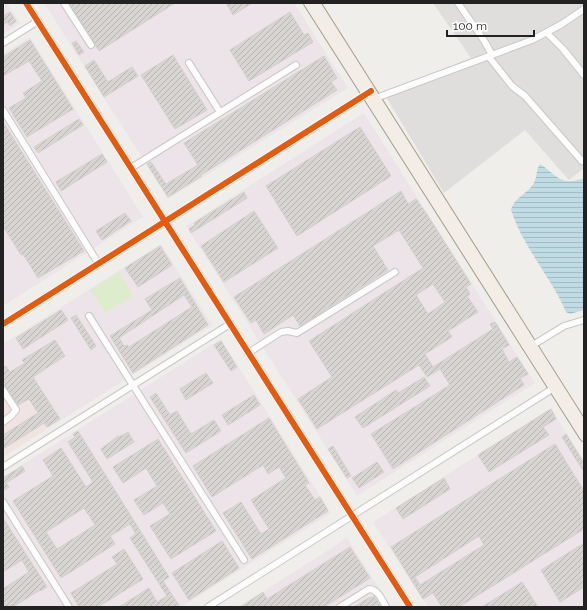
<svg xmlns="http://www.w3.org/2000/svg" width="587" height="610" font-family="Raleway,sans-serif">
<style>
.residential{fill:#dfdedc}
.commercial{fill:#f1e3e1}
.industrial{fill:#ede4e9}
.grass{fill:#ddeccb}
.water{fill:url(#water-rules)}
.building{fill:url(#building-hatch);stroke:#d3d0cc;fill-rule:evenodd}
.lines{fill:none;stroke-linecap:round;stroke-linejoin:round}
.minor-casing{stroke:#c9c8c7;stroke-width:8}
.major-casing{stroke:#a79c86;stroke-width:10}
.minor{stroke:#fdfcfc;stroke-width:6}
.major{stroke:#f3ede7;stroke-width:8}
.cycleway-casing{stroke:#fff;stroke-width:8}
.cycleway{stroke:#e8590c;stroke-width:6}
</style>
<defs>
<pattern id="water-rules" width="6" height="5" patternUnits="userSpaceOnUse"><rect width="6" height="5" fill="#bfdbe3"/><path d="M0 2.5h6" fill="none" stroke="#a4bcc2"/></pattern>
<pattern id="building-hatch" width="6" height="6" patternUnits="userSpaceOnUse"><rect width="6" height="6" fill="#d7d4d2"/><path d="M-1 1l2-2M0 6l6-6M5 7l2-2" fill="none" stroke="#b8b6b4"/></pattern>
</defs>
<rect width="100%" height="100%" fill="#f0eeeb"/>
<path class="residential" d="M433,3h151v165l-15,12 -44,-50 -81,63 -61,-101 88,-34z"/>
<path class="commercial" d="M3,358l44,71 -44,28z"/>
<g class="industrial">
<path d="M3,3h4l13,20 -17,11z"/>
<path d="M44,3h250l54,85 -180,111z"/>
<path d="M30,37l113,180 -140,89v-252z"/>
<path d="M364,113l171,270 -178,113 -171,-270z"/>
<path d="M161,244l51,81 -165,104 -44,-71v-14z"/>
<path d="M221,339l110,174 -150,94h-178v-130z"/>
<path d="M551,408l33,53v146h-156l-55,-85z"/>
<path d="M347,538l44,69h-152z"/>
</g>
<path class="grass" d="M119,272l14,24 -27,16 -2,-1 -14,-21z"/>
<path class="water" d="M540,164c18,12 21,23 44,14v132l-14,4 -4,-2c-15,-35 -43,-65 -55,-102 2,-11 15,-16 21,-24 6,-7 3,-15 8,-22z"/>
<g class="building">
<path d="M69,3h106l-76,48z"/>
<path d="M226,3h26l-19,12z"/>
<path d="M10,12l6,9 -6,5 -3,-4 -4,3v-9z"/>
<path d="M290,12l14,23 4,-2 5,9 -64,39 -19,-31z"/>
<path d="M30,40l43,69 -46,28 -18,-29 17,-10 -3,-5 19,-12 -13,-20 -26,15v-19z"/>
<path d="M76,41l8,11 -5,3 -7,-12z"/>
<path d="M173,55l34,55 -32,19 -34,-54z"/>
<path d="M324,56l13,22 -6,4 6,8 -136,85 1,1 -34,21 -21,-33 4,-2 15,22 32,-19 -14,-22z"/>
<path d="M94,60l14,22 24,-15 6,9 -34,21 -19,-31z"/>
<path d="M79,119l4,6 -45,28 -4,-6z"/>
<path d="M3,122l81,129 -46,27 -15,-24 -2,1 -18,-29z"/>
<path d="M360,127l31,49 -94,60 -31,-50z"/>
<path d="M102,154l5,8 -46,29 -5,-9z"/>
<path d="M401,191l7,13 8,-5 12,17 43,68 -5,3 4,7 -3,2 11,16 -30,19 4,6 -27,17 8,13 60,-38 -3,-5 5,-2 14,23 -7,4 7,13 8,-5 11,17 -8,4 4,7 -131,84 -22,-35 79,-49 -10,-16 -13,8 -8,-12 -102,64 -19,-30 34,-22 -23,-36 114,-73 -24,-38 -26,16 15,24 -88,56 -7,-11 -29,19 -8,-14 -5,3 -17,-26zM433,284l12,18 -17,12 -12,-19z"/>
<path d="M244,192l3,6 -56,35 -2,-4 6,-4 -1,-2z"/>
<path d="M254,211l24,37 -54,34 -23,-36z"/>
<path d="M125,213l6,8 -29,19 -6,-9z"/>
<path d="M160,246l12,19 -34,22 -13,-19z"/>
<path d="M180,278l28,47 -75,48 -23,-37 42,-26 -7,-11zM184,295l8,12 -63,40 -2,-2 -3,1 -5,-8z"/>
<path d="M61,310l7,10 -45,29 -7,-11z"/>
<path d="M76,315l20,31 -5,4 -20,-32z"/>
<path d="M55,340l10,16 -32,21 27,42 -13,8 -3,-4 -41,26v-14l35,-22 -9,-14 -11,6 -15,-22v-15l3,-2 4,6 15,-9 -3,-3z"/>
<path d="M221,341l16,26 -6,4 -17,-26z"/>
<path d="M206,373l7,10 -27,17 -6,-11z"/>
<path d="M424,377l6,9 -67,42 -8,-11 41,-27 2,3z"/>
<path d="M156,393l14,22 7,-4 14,23 23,-14 7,11 -35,22 -36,-56z"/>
<path d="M254,395l6,10 -32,20 -6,-10z"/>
<path d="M551,409l5,10 -13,8 6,8 -60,37 -11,-17z"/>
<path d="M269,418l40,65 -4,2 10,15 5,-3 8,14 -76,48 -29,-46 18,-11 20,32 8,-5 -18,-29 35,-22 -7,-11 -11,7 -5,-9 -51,32 -19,-31z"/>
<path d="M78,431l91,146 -6,4 17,26h-61l30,-19 8,14 10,-6 -37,-58 6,-4 -6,-10 -20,12 5,8 -54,34 -48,-77 40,-25 -10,-16 18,-12 25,39 7,-5 -25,-40 7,-5 -2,-3zM84,508l11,17 -38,24 -11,-17z"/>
<path d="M128,432l6,10 -27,17 -6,-10 17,-13 1,1z"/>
<path d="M566,434l18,29v9l-22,-35z"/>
<path d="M158,439l58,92 -45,28 -21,-33 20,-12 -7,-11 -19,12 -10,-15 23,-14 -11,-18 -23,15 -10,-16z"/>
<path d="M555,444l29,47v38l-125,78h-17l-9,-14 -10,6 -32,-52zM479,536l5,9 -64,40 -5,-8z"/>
<path d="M333,446l18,30 -4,2 -19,-29z"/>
<path d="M377,462l7,10 -25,16 -7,-10z"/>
<path d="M22,466l3,5 -19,12 3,4 -4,3 -2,-4v-8z"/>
<path d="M444,478l6,11 -47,30 -7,-11z"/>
<path d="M3,518l44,69 -6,4 -1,-1 -27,17h-10v-18l26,-17 -7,-12 -19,12z"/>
<path d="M222,541l17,27 -50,32 -17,-27z"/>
<path d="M584,543v44l-24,15 -19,-32z"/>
<path d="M350,547l20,31 -46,29h-84l23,-15 4,7z"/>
<path d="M124,549l19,30 -45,28h-19l-8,-14 46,-29 -5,-7z"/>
<path d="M522,582l16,25h-56z"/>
<path d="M374,596l7,11h-27l16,-10 1,1z"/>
</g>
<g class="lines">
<g class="minor-casing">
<g id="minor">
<path d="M26,3l384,604"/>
<path d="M64,3l27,42"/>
<path d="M458,3l27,39 7,13"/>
<path d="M547,33l16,16 21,26"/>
<path d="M3,43l35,-22"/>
<path d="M489,57l23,29 13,10 57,65"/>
<path d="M189,63l31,49"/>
<path d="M376,98l156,-58 30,-16 22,-15"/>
<path d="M3,110l95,153"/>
<path d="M131,168l165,-103"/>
<path d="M89,316l155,244"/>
<path d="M3,324l365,-231"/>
<path d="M533,345l31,-19 20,-6"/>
<path d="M248,353l33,-21 7,-1 9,2 98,-61"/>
<path d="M3,390l13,20 -5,6 -8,6"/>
<path d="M3,467l227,-143"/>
<path d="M3,502l66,105"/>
<path d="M208,607l349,-221"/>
<path d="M340,607l29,-18c9,0 13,11 17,18"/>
</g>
</g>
<g class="major-casing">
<g id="major">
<path d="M308,3l276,434"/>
<path d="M316,3l268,423"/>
</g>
</g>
<use href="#minor" class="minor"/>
<use href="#major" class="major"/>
<g class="cycleway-casing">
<g id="cycleway">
<path d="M26,3l384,604"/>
<path d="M3,324l368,-233"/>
</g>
</g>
<use href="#cycleway" class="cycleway"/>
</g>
<rect width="587" height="610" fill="none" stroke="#222222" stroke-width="8"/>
<path d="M447 30v6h87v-6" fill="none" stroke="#222222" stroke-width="2"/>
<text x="453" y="30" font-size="12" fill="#222222" stroke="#ffffff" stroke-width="3" paint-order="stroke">100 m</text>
</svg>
